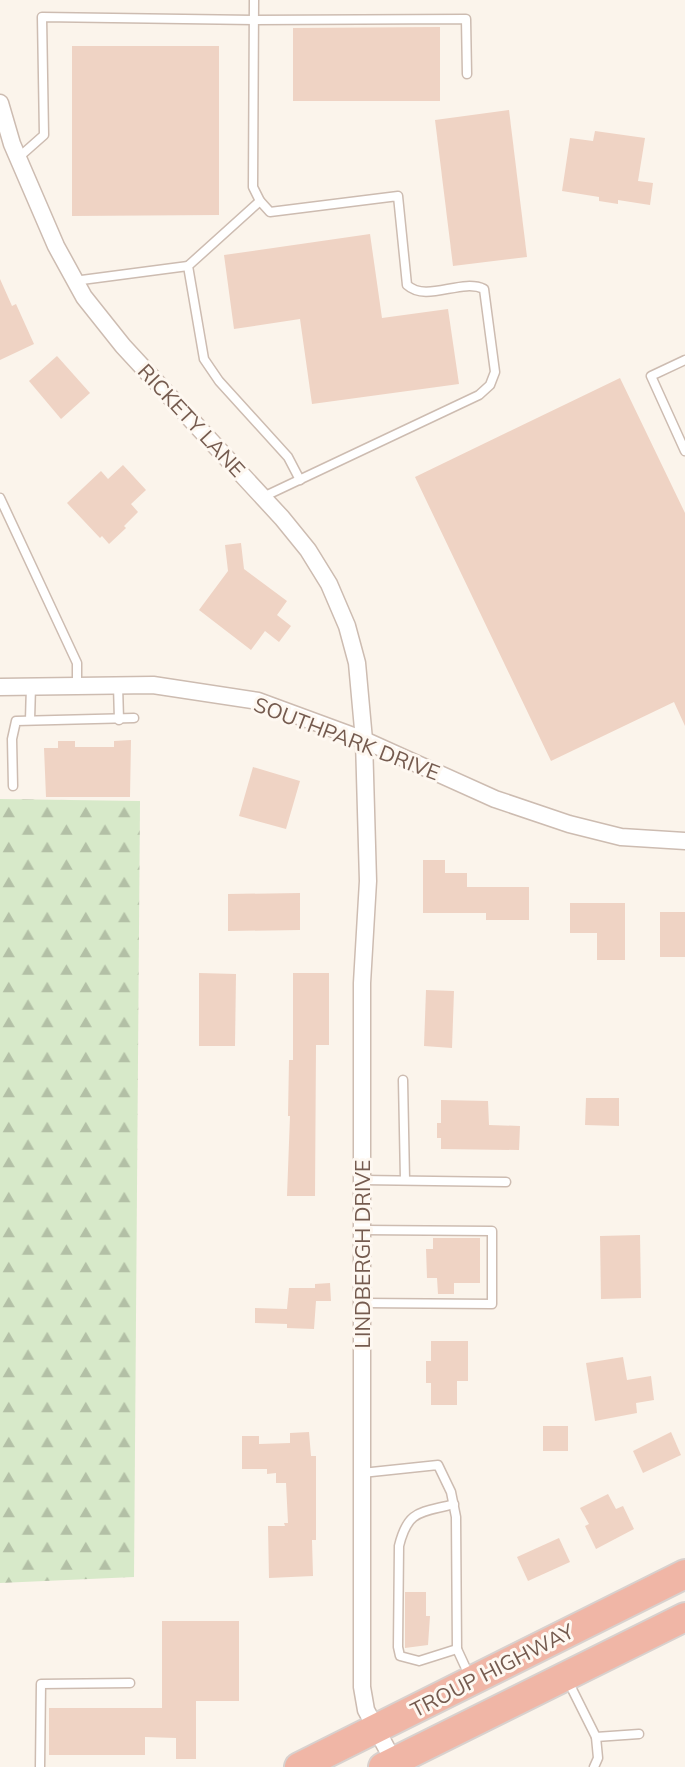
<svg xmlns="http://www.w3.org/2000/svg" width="685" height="1767" font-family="Mulish,sans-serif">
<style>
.forest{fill:url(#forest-firs)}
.building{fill:#efd3c4}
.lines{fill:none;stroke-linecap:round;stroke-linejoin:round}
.lane-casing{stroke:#cdbcb1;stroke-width:11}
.street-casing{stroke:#cdbcb1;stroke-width:19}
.highway-casing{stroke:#d8d1ce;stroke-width:32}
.lane{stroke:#fff;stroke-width:8}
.street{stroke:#fff;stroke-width:16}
.highway{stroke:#f0b6a6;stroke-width:28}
.labels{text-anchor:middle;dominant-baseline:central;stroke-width:6;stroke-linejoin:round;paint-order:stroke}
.street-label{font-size:21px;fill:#755b4f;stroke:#fef8f1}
</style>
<defs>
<pattern id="forest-firs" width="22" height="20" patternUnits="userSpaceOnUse" patternTransform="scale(1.75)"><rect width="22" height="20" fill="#d7e9c9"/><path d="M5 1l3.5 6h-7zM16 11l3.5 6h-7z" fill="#b3c0a6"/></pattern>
</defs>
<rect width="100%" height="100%" fill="#fbf4eb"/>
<path class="forest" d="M0,799l140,2 -6,776 -134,6z"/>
<g class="building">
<path d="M440,27v74h-147v-73z"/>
<path d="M72,46h147v169l-147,1z"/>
<path d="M509,110l18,147 -74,9 -18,-146z"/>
<path d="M595,131l50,7 -7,43 15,2 -3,22 -32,-5v4l-19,-3v-4l-37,-6 8,-53 23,3z"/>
<path d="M370,234l12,84 66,-9 11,75 -147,20 -12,-85 -66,10 -10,-74z"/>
<path d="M0,279l12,27 4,-2 18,40 -34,16z"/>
<path d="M57,356l33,37 -29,26 -32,-38z"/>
<path d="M620,378l65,135v213l-11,-24 -123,59 -136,-284z"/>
<path d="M123,465l23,25 -15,14 7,8 -14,14 2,2 -17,16 -7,-8 -2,2 -33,-35 34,-32 7,8z"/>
<path d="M241,543l3,26 43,32 -10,14 14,11 -12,16 -14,-11 -14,19 -52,-40 29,-39 -3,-26z"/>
<path d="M131,740l-1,57h-84l-2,-49h14v-7h17v6h39v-6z"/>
<path d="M253,767l47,14 -14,48 -47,-13z"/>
<path d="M423,860h22v13h22v14h62v33h-43v-7h-63z"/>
<path d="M300,893v37l-72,1v-37z"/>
<path d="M570,903h55v57h-28v-27h-27z"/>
<rect x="660" y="912" width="25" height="45"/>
<path d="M199,973l37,1 -1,72h-36z"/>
<path d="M293,973h36v72h-13l-1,151h-28l3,-80h-2l1,-56h4z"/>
<path d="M426,990l28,1 -2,57 -28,-2z"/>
<path d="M586,1098h33v28l-34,-1z"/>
<path d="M441,1100l47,1 1,24 31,1 -1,24 -78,-1v-11h-4v-15h4z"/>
<path d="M640,1235l1,63 -40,1 -1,-63z"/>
<path d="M433,1238h47v45h-26v11h-16l-1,-16h-10l-1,-29h7z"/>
<path d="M330,1283l1,18h-15l-2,28 -27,-1v-4l-32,-1v-15l32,1 2,-21h26v-4z"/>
<path d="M431,1341h37v40h-11v24h-26v-22h-5v-22h5z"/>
<path d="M623,1357l4,23 24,-4 3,24 -18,3 1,10 -42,8 -9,-58z"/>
<rect x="543" y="1426" width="25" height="25"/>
<path d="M309,1432l2,24h5v84h-4l1,36 -44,2 -1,-52h17l-1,-3h4l-2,-40h-10v-10l-9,1v-5h-25v-33h17v8l31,-1v-10z"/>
<path d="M671,1432l10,23 -38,18 -10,-22z"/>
<path d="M608,1494l8,15 7,-3 11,23 -38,20 -11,-23 4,-2 -9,-16z"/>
<path d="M559,1538l11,24 -42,19 -11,-24z"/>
<path d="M405,1592h21v24h4l-2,29 -23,3z"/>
<path d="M162,1621h77v80h-43v58h-20v-21l-31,-1v18h-96v-47h113z"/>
</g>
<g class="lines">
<g class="lane-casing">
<g id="lane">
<path d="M254,0l-1,187 7,14 10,11 128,-16 9,89c20,18 54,-7 77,4l11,83 -5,13 -11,10 -216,102"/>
<path d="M18,158l26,-23 -2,-118 212,3 212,-1 1,55"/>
<path d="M260,201l-72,65 16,93 15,22 69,76 12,23"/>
<path d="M74,281l114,-15"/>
<path d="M685,360l-34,16 34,75"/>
<path d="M0,498l77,165v23"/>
<path d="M118,685l1,35"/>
<path d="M30,720l1,-34"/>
<path d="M13,786l-1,-47 4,-18 118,-3"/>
<path d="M403,1080l2,100"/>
<path d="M362,1180l144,2"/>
<path d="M362,1230l130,1v73l-130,-1"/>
<path d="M362,1473l76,-8 13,27 5,25 1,132 12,26"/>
<path d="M454,1504c-33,9 -46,5 -55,42l-1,101 2,9 19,5 38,-12"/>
<path d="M567,1679l29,58 43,-3"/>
<path d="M40,1767l1,-83 89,-1"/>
<path d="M594,1767l4,-9 -2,-21"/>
</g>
</g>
<g class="street-casing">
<g id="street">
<path d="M0,103l12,41 44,102 28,51 39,49 159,172 26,32 21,34 18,42 10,37 7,77 4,141 -6,102v704l4,23 28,52"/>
<path d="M0,687l153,-2 105,16 106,39 131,59 74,25 52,13 64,4"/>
</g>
</g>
<g class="highway-casing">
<g id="highway">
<path d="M299,1767l386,-193"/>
<path d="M383,1767l302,-150"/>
</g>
</g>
<use href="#lane" class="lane"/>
<use href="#street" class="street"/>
<use href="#highway" class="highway"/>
</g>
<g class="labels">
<g class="street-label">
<text transform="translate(192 420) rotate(47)">RICKETY LANE</text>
<text transform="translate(347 738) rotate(21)">SOUTHPARK DRIVE</text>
<text transform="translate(362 1254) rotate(-90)">LINDBERGH DRIVE</text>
<text transform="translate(492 1670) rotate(-27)">TROUP HIGHWAY</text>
</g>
</g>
</svg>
